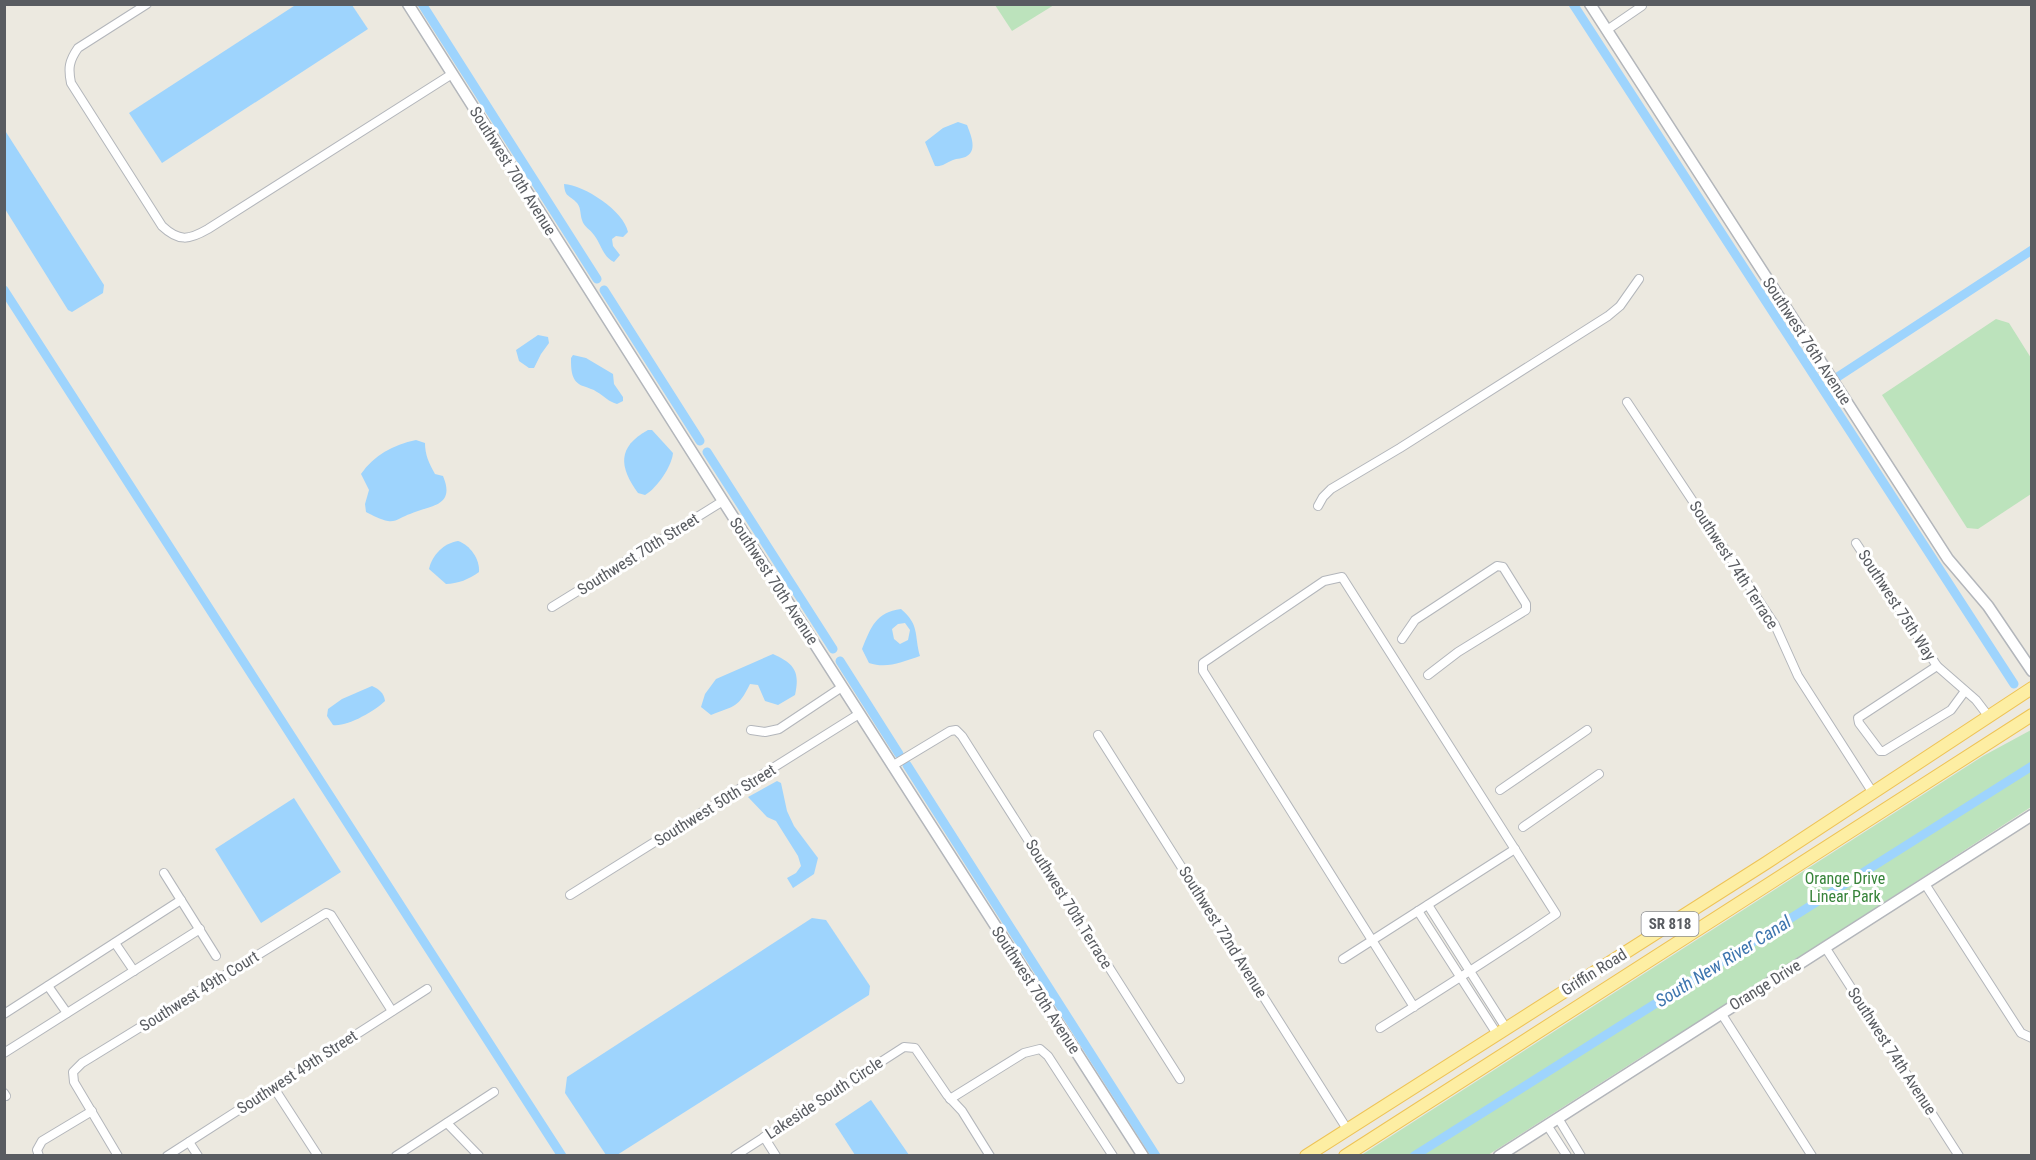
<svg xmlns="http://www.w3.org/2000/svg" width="2036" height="1160" font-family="'Roboto Condensed',sans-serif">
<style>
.green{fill:#bce3bc}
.water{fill:#9ed4fd;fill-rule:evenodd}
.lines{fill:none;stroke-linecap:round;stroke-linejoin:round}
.canal{stroke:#9ed4fd;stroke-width:9}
.minor-casing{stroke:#b3b6bb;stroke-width:10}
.tertiary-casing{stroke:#b3b6bb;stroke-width:13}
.primary-casing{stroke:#eec356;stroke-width:14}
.minor{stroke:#fff;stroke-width:8}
.tertiary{stroke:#fff;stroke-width:10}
.primary{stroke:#fdeea3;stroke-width:12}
.labels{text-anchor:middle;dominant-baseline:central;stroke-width:6;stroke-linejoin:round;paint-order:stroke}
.shield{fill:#fff;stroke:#8b8d90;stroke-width:1.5}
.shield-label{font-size:15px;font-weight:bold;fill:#595c61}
.street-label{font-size:16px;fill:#595c61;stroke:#fff}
.park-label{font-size:16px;fill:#368339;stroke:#fff}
.water-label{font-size:18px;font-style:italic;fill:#3d75ae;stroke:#fff}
</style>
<rect width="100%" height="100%" fill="#ece9e0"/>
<g class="green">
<path d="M995,5h59l-42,26z"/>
<path d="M1996,319l13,4 22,35v136l-53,35 -11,-1 -85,-133z"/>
<path d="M2031,730v77l-314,204 -71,43 -158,101 -128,1 623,-400z"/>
</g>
<g class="water">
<path d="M297,4l55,1 16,24 -206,134 -33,-50z"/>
<path d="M958,122l9,3c3,8 11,25 0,31 -4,3 -10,2 -14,4 -7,3 -11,7 -18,6l-10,-24 18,-14z"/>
<path d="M4,129l100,156 -1,8 -31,19 -4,-2 -63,-101z"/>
<path d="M564,184c20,1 60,27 64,48l-5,5 -7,-1 -4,3 1,7 7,9 -6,7c-11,-5 -13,-18 -20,-27 -4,-6 -10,-8 -12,-15 -2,-6 -1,-14 -6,-18 -8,-8 -11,-5 -12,-18z"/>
<path d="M538,335l10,2 1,6 -8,11 -7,14h-5l-10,-7 -3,-11z"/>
<path d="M573,355l13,3 27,16 1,10 9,13v4l-6,3c-8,-2 -13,-8 -20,-12 -4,-3 -9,-4 -14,-6 -12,-4 -12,-17 -12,-28z"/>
<path d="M648,430h4l21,23c-1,13 -16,35 -28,42l-7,-2c-19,-26 -21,-46 10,-63z"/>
<path d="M416,440l9,3c0,12 4,20 10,31l8,2c13,31 -13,29 -33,38 -7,2 -15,9 -22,7 -7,-1 -16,-6 -22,-9l-1,-8 4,-14 -8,-16c13,-19 32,-29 55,-34z"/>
<path d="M458,541c12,4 22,18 21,31 -9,7 -22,12 -33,12l-17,-15c3,-14 15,-26 29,-28z"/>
<path d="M901,609c19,16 13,26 19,47 -18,6 -33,13 -51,7l-7,-14c9,-22 14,-37 39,-40zM905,623l5,7 -2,10 -8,4 -6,-5 -2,-10 6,-5z"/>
<path d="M773,654c22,10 27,18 22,41l-17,10 -13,-4 -7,-16 -8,-1c-12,24 -14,21 -39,31l-10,-8 4,-13 11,-15z"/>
<path d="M372,686c7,3 12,7 13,15 -10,10 -38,26 -52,24l-6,-9 1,-7 14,-10z"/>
<path d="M777,781l4,2 6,28 7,15 24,32 -4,16 -21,14 -6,-10 9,-5 5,-7 -3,-10 -22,-35 -9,-4 -19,-20z"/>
<path d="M294,798l47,74 -80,51 -46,-74z"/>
<path d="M812,918l14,2 44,66 -1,9 -252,160h-11l-41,-62 2,-16z"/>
<path d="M871,1100l38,55h-54l-20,-31z"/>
</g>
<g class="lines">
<g class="canal">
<path d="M422,4l175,275"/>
<path d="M1573,4l441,680"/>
<path d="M4,290l558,866"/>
<path d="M604,290l96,151"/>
<path d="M1836,378l196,-128"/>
<path d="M707,452l126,197"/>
<path d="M840,661l59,93"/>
<path d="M907,765l249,391"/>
<path d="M1414,1156l618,-390"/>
</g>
<g class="minor-casing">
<g id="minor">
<path d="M147,4l-69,44c-9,13 -10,20 -7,35l91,143c17,16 27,14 46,3l244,-155"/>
<path d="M1607,30l35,-24v-2"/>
<path d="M1627,402l148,223 23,51 75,117"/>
<path d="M1318,506l5,-9 8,-8 69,-41 208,-132 12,-10 19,-27"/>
<path d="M1856,543l81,123 39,34 13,17"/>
<path d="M552,607l171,-106"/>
<path d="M1402,639l13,-19 82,-54 6,1 23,37v6l-68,42 -30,23"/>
<path d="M1937,666l-79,52 1,5 21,28h4l67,-41 14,-19"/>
<path d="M751,730l14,2 14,-3 63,-42"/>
<path d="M1098,735l249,394"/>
<path d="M892,766l58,-35 6,-1 6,6 218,343"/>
<path d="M1500,790l87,-60"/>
<path d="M1523,827l76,-53"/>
<path d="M164,873l52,83"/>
<path d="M1925,884l96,149 11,5"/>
<path d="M570,895l289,-181"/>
<path d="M1428,905l78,123"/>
<path d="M1418,911l79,123"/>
<path d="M115,943l19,28"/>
<path d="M1825,947l134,209"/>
<path d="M1343,959l172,-110"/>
<path d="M48,986l19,27"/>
<path d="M1721,1013l91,143"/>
<path d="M4,1014l177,-114"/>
<path d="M1380,1028c59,-37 118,-74 176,-114l-214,-337 -18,4 -121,82v8l211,336"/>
<path d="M4,1053l196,-124"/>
<path d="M274,1088l44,68"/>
<path d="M4,1093l2,3"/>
<path d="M950,1099l74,-46 16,-4 8,7 65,100"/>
<path d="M1558,1118l23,38"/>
<path d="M447,1123l32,33"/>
<path d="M1547,1125l20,31"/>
<path d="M764,1137l12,19"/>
<path d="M189,1142l9,14"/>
<path d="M39,1156l-2,-6 5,-9 50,-30"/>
<path d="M118,1156l-44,-74 -1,-10 9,-9 244,-150 5,2 61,96"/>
<path d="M167,1156l260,-167"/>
<path d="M396,1156l98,-64"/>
<path d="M735,1156l169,-109 11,1 32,47 15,16 28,45"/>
</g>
</g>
<g class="tertiary-casing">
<g id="tertiary">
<path d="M408,4l315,497 420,655"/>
<path d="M1590,4l358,555 40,47 44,65"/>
<path d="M1499,1156l533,-341"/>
</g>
</g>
<g class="primary-casing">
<g id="primary">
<path d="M1306,1156l460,-293 266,-175"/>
<path d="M1345,1156l687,-441"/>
</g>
</g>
<use href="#minor" class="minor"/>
<use href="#tertiary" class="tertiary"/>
<use href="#primary" class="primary"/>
</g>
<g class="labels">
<rect class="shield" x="1641.5" y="912" width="57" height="24" rx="4.5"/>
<g class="shield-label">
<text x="1670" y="924">SR 818</text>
</g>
<g class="street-label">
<text transform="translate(513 171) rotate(58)">Southwest 70th Avenue</text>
<text transform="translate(1807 341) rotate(57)">Southwest 76th Avenue</text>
<text transform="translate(638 554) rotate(-32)">Southwest 70th Street</text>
<text transform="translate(1734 565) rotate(57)">Southwest 74th Terrace</text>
<text transform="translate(774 581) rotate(57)">Southwest 70th Avenue</text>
<text transform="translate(1897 605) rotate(57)">Southwest 75th Way</text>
<text transform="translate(715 805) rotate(-32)">Southwest 50th Street</text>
<text transform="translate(1069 904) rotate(58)">Southwest 70th Terrace</text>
<text transform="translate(1223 932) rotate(58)">Southwest 72nd Avenue</text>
<text transform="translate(1594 972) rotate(-32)">Griffin Road</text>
<text transform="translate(1765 985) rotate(-32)">Orange Drive</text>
<text transform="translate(1036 990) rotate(57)">Southwest 70th Avenue</text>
<text transform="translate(199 991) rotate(-32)">Southwest 49th Court</text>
<text transform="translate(1892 1051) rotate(57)">Southwest 74th Avenue</text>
<text transform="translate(297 1072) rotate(-33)">Southwest 49th Street</text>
<text transform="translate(824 1098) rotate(-33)">Lakeside South Circle</text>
</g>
<g class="park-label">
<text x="1845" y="878">Orange Drive<tspan x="1845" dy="18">Linear Park</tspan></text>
</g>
<g class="water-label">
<text transform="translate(1723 961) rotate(-32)">South New River Canal</text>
</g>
</g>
<rect width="2036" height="1160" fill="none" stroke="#595c61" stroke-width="12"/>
</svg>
